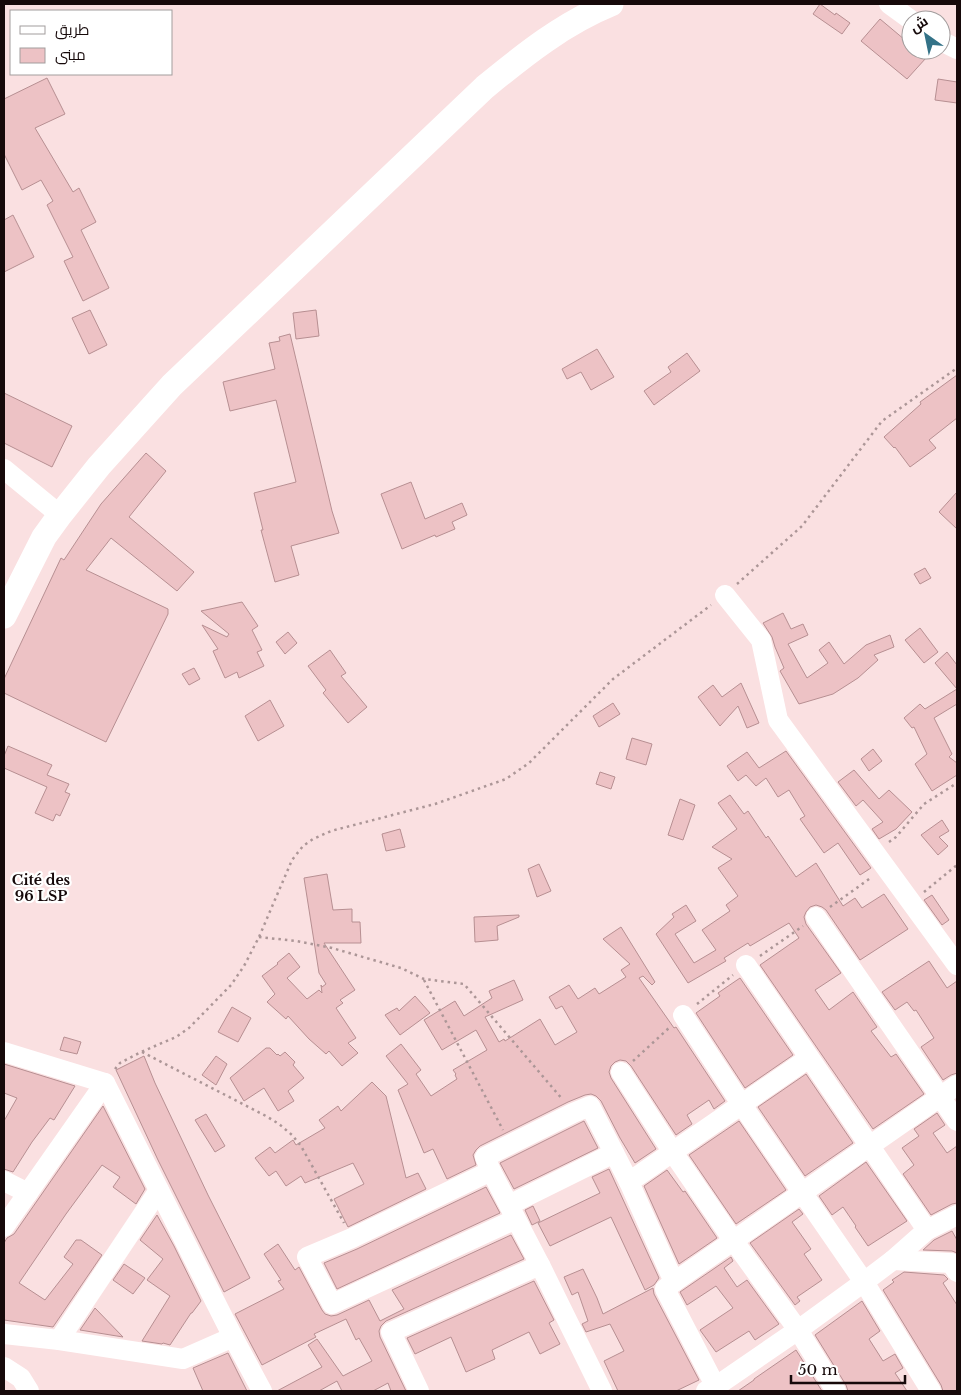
<svg xmlns="http://www.w3.org/2000/svg" width="961" height="1395" font-family="'Libre Baskerville',Cairo,serif">
<style>
.building{fill:#edc2c5;stroke:#b78f92}
.lines{fill:none;stroke-linecap:round;stroke-linejoin:round}
.path{stroke:#ac9697;stroke-width:2.5;stroke-dasharray:2.5 4;stroke-linecap:butt}
.minor{stroke:#fff;stroke-width:20}
.major{stroke:#fff;stroke-width:25}
.labels{text-anchor:middle;dominant-baseline:central;stroke-width:4.5;stroke-linejoin:round;paint-order:stroke}
.neighbourhood-label{font-size:14px;font-weight:bold;fill:#16090a;stroke:#fff}
</style>
<rect width="100%" height="100%" fill="#fae0e1"/>
<g class="building">
<path d="M820,4l15,11 1,-2 14,10 -8,11 -29,-20z"/>
<path d="M880,19l31,26v5h6l9,8 -19,21 -46,-38z"/>
<path d="M47,78l18,36 -30,14 38,64 6,-4 17,34 -15,8 28,58 -26,13 -19,-40 9,-4 -26,-52 6,-4 -12,-21 -19,10 -18,-36v-55z"/>
<path d="M938,79l19,3v21l-22,-3z"/>
<path d="M13,215l21,42 -30,15v-52z"/>
<path d="M90,310l17,35 -18,9 -17,-36z"/>
<path d="M316,310l3,26 -23,3 -3,-26z"/>
<path d="M290,334l42,177 7,22 -48,13 8,29 -24,7 -14,-52h2l-9,-37 42,-11 -20,-82 -46,11 -7,-29 52,-13 -6,-26 11,-2 -1,-4z"/>
<path d="M597,349l17,28 -23,13 -10,-18 -14,7 -5,-10z"/>
<path d="M687,353l13,18 -46,34 -10,-14 27,-19 -3,-5z"/>
<path d="M957,375v43l-28,22 7,8 -26,19 -15,-20 -1,1 -10,-11 37,-33 -1,-2z"/>
<path d="M4,393l68,33 -20,41 -48,-24z"/>
<path d="M146,453l20,18 -37,46 65,55 -17,19 -66,-53 -25,32 82,39v5l-62,128 -102,-49v-14l57,-121 3,2 37,-56z"/>
<path d="M411,482l14,37 37,-16 5,12 -15,7 3,7 -19,8 -1,-2 -33,14 -21,-55z"/>
<path d="M957,492v37l-18,-17z"/>
<path d="M925,568l6,10 -11,6 -6,-10z"/>
<path d="M242,602l16,24 -6,4 10,20 -5,2 7,14 -25,12 -2,-6 -12,6 -12,-27 5,-2 -16,-24 25,12 2,-3 -28,-23z"/>
<path d="M783,613l8,16 12,-5 5,11 -20,9 19,34 21,-15 -9,-13 10,-8 15,22 22,-19 24,-10 4,12 -20,8 4,5 -20,18 -25,16 -34,10 -19,-33 4,-3 -9,-21 -3,-10 -9,-14z"/>
<path d="M920,628l18,24 -14,11 -19,-23z"/>
<path d="M288,632l9,11 -12,11 -9,-12z"/>
<path d="M330,650l16,23 -5,3 26,31 -19,16 -25,-30 3,-3 -18,-24z"/>
<path d="M947,652l10,13v39l-23,14 18,36 -3,3 8,6v12l-25,16 -17,-27 12,-10 -13,-27 -2,1 -8,-10 16,-14 5,5 32,-20 -22,-26z"/>
<path d="M194,668l6,11 -11,6 -7,-11z"/>
<path d="M741,683l18,40 -12,5 -9,-22 -18,20 -22,-29 15,-12 9,12z"/>
<path d="M270,700l14,26 -26,15 -13,-25z"/>
<path d="M613,703l7,11 -21,13 -6,-11z"/>
<path d="M632,738l20,6 -6,21 -20,-6z"/>
<path d="M8,746l44,19 -5,10 22,9 -4,8 5,2 -10,22 -4,-2 -3,7 -18,-8 12,-26 -43,-19v-12z"/>
<path d="M873,749l9,12 -13,10 -8,-12z"/>
<path d="M786,751l85,117 -11,7 -22,-32 -14,10 -24,-34 5,-3 -16,-26 -11,7 -12,-19 -10,8 -10,-11 -8,6 -11,-15 20,-14 12,16z"/>
<path d="M854,770l25,29 10,-9 23,22 -16,17 -17,10 -7,-10 11,-7 -20,-22 -7,6 -18,-24z"/>
<path d="M600,772l15,5 -4,12 -15,-5z"/>
<path d="M730,795l14,19 4,-3 18,27 2,-2 28,41 20,-14 27,43 12,-8 7,10 22,-14 24,35 -48,31 -34,-50 -4,-3 -6,-2 -6,2 -4,5 -2,5 2,7 35,49 -26,17 14,20 24,-18 24,35 -6,4 20,26 5,-3 28,40 -51,35 -113,-164 39,-27 -10,-15 -39,23 -2,-3 -24,15 2,3 -38,22 -32,-49 18,-17 -2,-3 14,-9 10,16 -21,13 19,29 22,-13 -14,-20 28,-19 -4,-6 12,-9 -20,-28 14,-9 -20,-12 25,-18 -19,-26z"/>
<path d="M680,799l15,6 -12,35 -15,-5z"/>
<path d="M942,820l7,11 -10,6 9,9 -10,9 -17,-20z"/>
<path d="M400,829l5,18 -19,4 -4,-17z"/>
<path d="M539,864l12,27 -14,6 -9,-28z"/>
<path d="M327,874l6,36 19,-1v13h8l1,21h-37l31,47 -15,10 3,3 -7,5 20,30 -8,5 10,10 -16,13 -13,-15 -3,3 -17,-15 -21,-23 -2,3 -19,-17 8,-8 -13,-18 16,-12 -1,-1 12,-10 11,14 -13,11 20,21 12,-9 3,3 -1,-8 1,2 4,-3 -7,-11 -15,-95z"/>
<path d="M932,895l17,25 -7,5 -18,-25z"/>
<path d="M519,915v2l-22,9 1,14 -23,2 -1,-25z"/>
<path d="M621,927l34,55 -3,3 -9,-9 -4,2 35,50 2,-1 49,74 -11,8 -5,-9 -22,15 5,9 -16,11 -45,-69 -5,-5 -6,-1 -5,2 -4,4 -2,6 2,6 45,71 -21,14 -15,-25 -19,-37 -5,-5 -5,-2 -6,1 -17,7 -88,44 -4,4 -3,5 3,10 -29,14 -14,-30 -9,4 -26,-63 10,-6 -22,-28 15,-12 20,26 -5,4 15,22 26,-17 -2,-4 1,-1 -3,-4 34,-20 -11,-20 -34,20 -18,-30 31,-19 9,15 28,-18 -3,-7 25,-11 9,20 -38,17 14,25 5,-3 1,2 35,-22 15,26 22,-13 -15,-26 -6,3 -7,-12 20,-12 9,14 17,-11 4,6 27,-17 -5,-7 9,-6 -27,-25z"/>
<path d="M929,961l18,27 10,-7v92l-6,2 -8,5 -22,-33 13,-9 -18,-28 -2,1 -7,-9 -12,8 -13,-18z"/>
<path d="M740,978l53,77 -48,33 -49,-75 24,-17 -2,-3z"/>
<path d="M415,996l15,17 -30,22 -15,-20 12,-7 2,3z"/>
<path d="M232,1007l19,11 -13,24 -20,-10z"/>
<path d="M64,1037l17,5 -4,12 -17,-4z"/>
<path d="M266,1048h4l7,7 1,-1 2,2 5,-4 10,10 -2,3 11,13 -16,13 6,10 -16,10 -14,-23 -20,13 -14,-23z"/>
<path d="M144,1056l11,27 53,112 42,83 -26,14 -66,-132 -42,-90z"/>
<path d="M216,1056l11,8 -11,21 -14,-10z"/>
<path d="M4,1064l71,22 -21,34 -4,-2 -18,24 -19,30 -9,-3v-48l13,-23 -13,-5z"/>
<path d="M806,1074l47,69 -48,33 -47,-69z"/>
<path d="M372,1082l14,14 20,82 12,-5 8,16 -78,38 -14,-28 30,-15 -11,-21 -48,20 -4,-7 -15,10 -10,-15 -7,5 -14,-18 15,-11 5,6 18,-13 3,5 29,-17 -6,-8 19,-14 3,5z"/>
<path d="M103,1106l42,83 -9,15 -23,-17 7,-10 -18,-12 -36,49 -47,69 26,17 28,-36 -9,-7 12,-17h5l21,15 -49,72 -49,-7v-77l3,-5 7,-4z"/>
<path d="M937,1113l8,12 -12,8 14,20 10,-7v57l-5,1 -21,11 -28,-41 11,-9 -12,-17 17,-12 -5,-7z"/>
<path d="M206,1114l19,32 -10,6 -20,-32z"/>
<path d="M584,1121l14,27 -84,41 -14,-26z"/>
<path d="M739,1121l47,69 -50,34 -47,-69z"/>
<path d="M866,1162l41,59 -39,25 -13,-19 1,-1 -13,-19 -11,8 -13,-19z"/>
<path d="M609,1169l50,109 -5,7 -9,5 -34,-73 -61,29 -12,-23 62,-30 -8,-16z"/>
<path d="M667,1170l16,22 2,-1 32,47 -38,26 -35,-78z"/>
<path d="M486,1187l14,26 -163,76 -13,-26 33,-14z"/>
<path d="M533,1206l7,15 -8,4 -7,-15z"/>
<path d="M799,1209l4,5 -11,8 19,27 -7,5 18,26 -25,17 3,4 -5,4 -45,-62z"/>
<path d="M157,1215l17,31 27,55 -9,12h-1l-21,32 -7,-2 -1,1 -20,-3 28,-45 -23,-16 16,-21 -23,-19z"/>
<path d="M952,1231l5,9v13l-5,-2 -29,-1 11,-10z"/>
<path d="M511,1235l13,24 -138,62 -5,5 -2,5 1,6 26,54h-15l-3,-8 -15,8h-31l-5,-10 -18,10h-42l45,-24 -14,-22 9,-6 26,37 29,-15 -13,-23 -3,2 -10,-21 -32,15 2,3 -54,28 -27,-51 49,-25 -6,-8 3,-1 -17,-26 14,-10 17,26 4,-3 23,43 3,4 6,2 6,-1 32,-15 11,21 24,-12 -12,-19z"/>
<path d="M731,1257l2,4 -9,7 13,19 10,-7 32,44 -24,16 -6,-9 -33,21 -16,-22 33,-22 -17,-22 -29,19 -7,-13z"/>
<path d="M124,1264l21,14 -12,16 -20,-14z"/>
<path d="M583,1269l14,29 6,16 50,-26 1,6 45,86 -23,11h-58l-14,-30 20,-10 -14,-27 -24,8 -4,-8 6,-3 -10,-29 -6,3 -8,-18z"/>
<path d="M904,1272l40,3 4,4 -5,4 14,22v86h-14l-2,-6 -58,-95 11,-8 -2,-2z"/>
<path d="M534,1281l20,39 -5,3 11,21 -20,10 -11,-22 -37,18 3,9 -29,13 -15,-35 -36,17 -8,-16z"/>
<path d="M862,1301l18,30 -11,8 14,22 12,-7 8,14 -8,5 12,18h-59l-2,-6 -31,-50z"/>
<path d="M95,1308l28,29 -43,-7z"/>
<path d="M796,1350l26,41h-84l16,-11v-1z"/>
<path d="M228,1353l19,38h-44l-10,-23z"/>
</g>
<g class="lines">
<g class="path">
<path d="M737,584l65,-58 80,-105 75,-53"/>
<path d="M889,842l7,-5 28,-33 33,-21"/>
<path d="M924,892l33,-27"/>
<path d="M830,907l42,-30"/>
<path d="M259,937l37,4 36,7 69,20 23,11 40,5 99,116"/>
<path d="M760,956l43,-30"/>
<path d="M424,980l79,150"/>
<path d="M697,1004l36,-29"/>
<path d="M142,1052l124,64 13,8 13,11 9,11 43,77"/>
<path d="M633,1061l37,-34"/>
<path d="M115,1069l5,-6 21,-11 35,-15 13,-9 42,-43 13,-19 15,-29 33,-77 11,-14 10,-7 18,-8 104,-27 71,-25 23,-16 84,-84 98,-74"/>
</g>
<g class="minor">
<path d="M889,4l22,16"/>
<path d="M941,41l16,8"/>
<path d="M4,469l56,46"/>
<path d="M725,595l36,45 17,80 179,245"/>
<path d="M816,917l141,204"/>
<path d="M746,965l181,265"/>
<path d="M683,1015l59,90 122,177 67,109"/>
<path d="M4,1052l101,31 128,254 29,54"/>
<path d="M621,1072l51,79 61,89 65,90 38,61"/>
<path d="M491,1171l-6,-14 88,-44 17,-7 39,76"/>
<path d="M4,1181l24,12"/>
<path d="M509,1205l105,-52"/>
<path d="M516,1219l-184,85 -25,-47 45,-19 139,-67 49,94 62,126"/>
<path d="M4,1227l101,-144"/>
<path d="M893,1260l58,3 6,9"/>
<path d="M674,1282l283,-197"/>
<path d="M4,1334l55,6 124,19 50,-22"/>
<path d="M59,1340l100,-150"/>
<path d="M4,1367l17,11 8,13"/>
<path d="M419,1391l-28,-59 149,-67"/>
<path d="M706,1391l9,-4 83,-57 66,-48 29,-22 34,-30 30,-15"/>
<path d="M718,1391l-53,-102 9,-7 -45,-100 180,-124"/>
</g>
<path class="major" d="M4,616l40,-79 16,-22 39,-49 73,-81 313,-298c39,-32 79,-64 126,-83"/>
</g>
<g class="labels">
<g class="neighbourhood-label">
<text x="41" y="880">Cité des<tspan x="41" dy="16">96 LSP</tspan></text>
</g>
</g>
<rect width="961" height="1395" fill="none" stroke="#16090a" stroke-width="10"/>
<rect x="10" y="10" width="162" height="65" fill="#ffffff" stroke="#a29d9d"/>
<rect x="20" y="26" width="25" height="8" fill="#ffffff" stroke="#a29d9d"/>
<text x="55" y="35" font-size="15" fill="#16090a">طريق</text>
<rect x="20" y="48" width="25" height="15" fill="#edc2c5" stroke="#a29d9d"/>
<text x="55" y="60" font-size="15" fill="#16090a">مبنى</text>
<g transform="translate(926 35) rotate(327)"><circle r="24" fill="#ffffff" stroke="#a29d9d"/>
<path d="M0-4L9 19L0 12L-9 19Z" fill="#337287"/>
<text y="-8" font-size="14" font-weight="bold" text-anchor="middle" fill="#16090a">ش</text>
</g>
<path d="M791 1375v8h114v-8" fill="none" stroke="#16090a" stroke-width="2.5"/>
<text x="798" y="1375" font-size="15" fill="#16090a" stroke="#ffffff" stroke-width="4" paint-order="stroke">50 m</text>
</svg>
